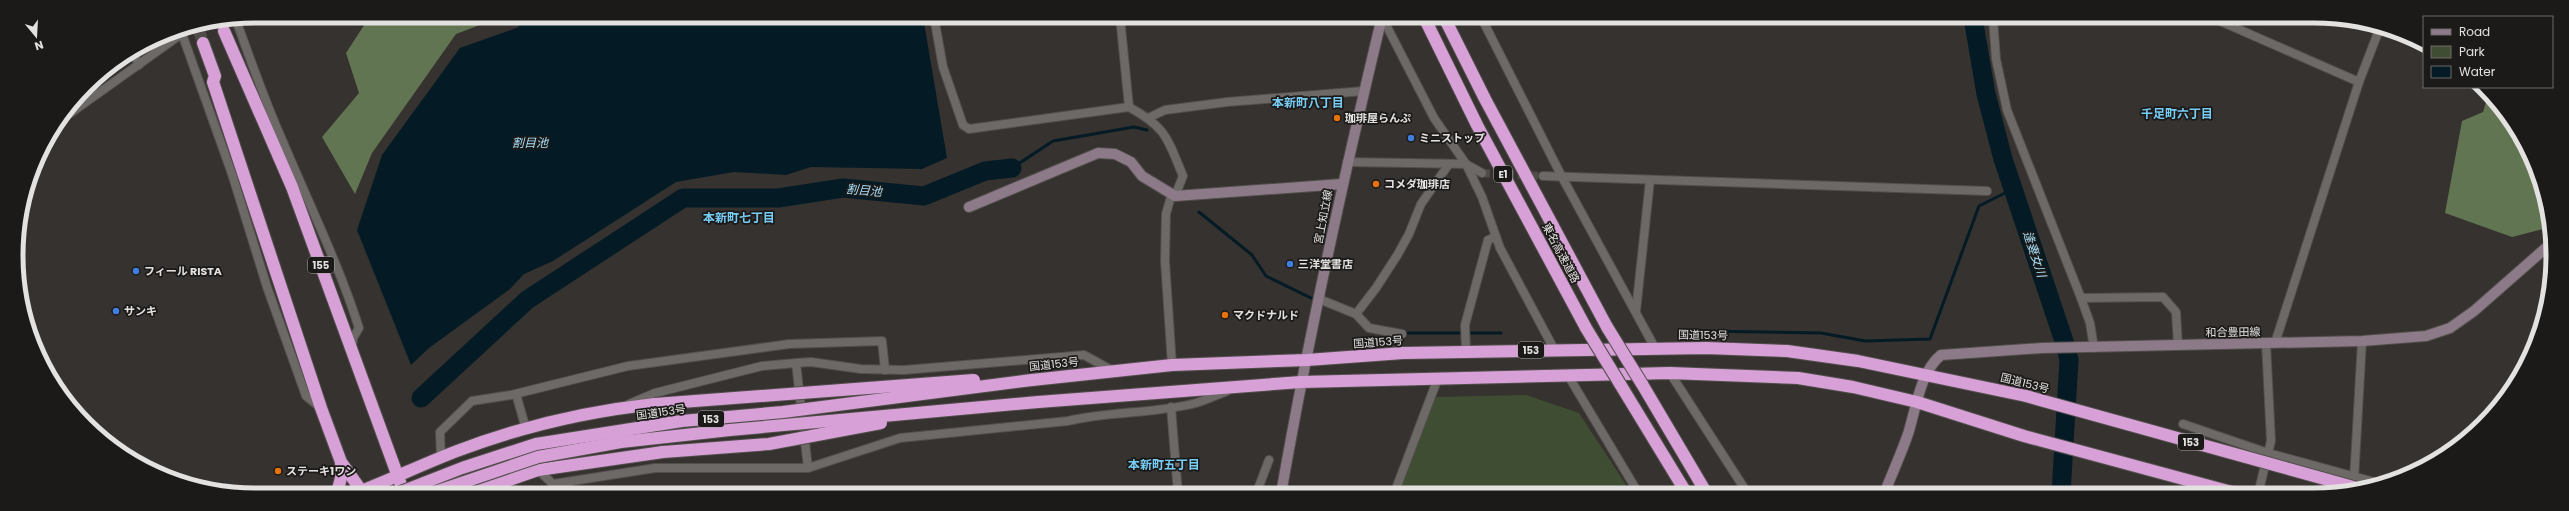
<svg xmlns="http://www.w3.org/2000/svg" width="2569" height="511" font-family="Poppins,'Noto Sans JP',sans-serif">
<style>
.green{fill:#3f4e32}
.forest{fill:#627552}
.water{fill:#041b25}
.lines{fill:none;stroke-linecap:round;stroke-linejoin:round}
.stream{stroke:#041b25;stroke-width:3}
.river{stroke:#041b25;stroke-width:19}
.street-tunnel{stroke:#4f4c4a;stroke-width:8;stroke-dasharray:8 4;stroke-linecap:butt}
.highway-tunnel{stroke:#4f4c4a;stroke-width:12;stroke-dasharray:12 6;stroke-linecap:butt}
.street-casing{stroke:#514e4b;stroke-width:10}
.secondary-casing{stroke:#514e4b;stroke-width:12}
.highway-casing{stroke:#514e4b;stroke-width:14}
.street{stroke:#6d6966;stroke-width:8}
.secondary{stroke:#8d7a88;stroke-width:10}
.highway{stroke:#d7a0d7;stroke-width:12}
.highway-bridge-casing{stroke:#514e4b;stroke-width:14;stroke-linecap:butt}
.highway-bridge{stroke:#d7a0d7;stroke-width:12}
.food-dot{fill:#e8710a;stroke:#1c1a19;stroke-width:1.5}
.shop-dot{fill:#3f7fe0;stroke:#1c1a19;stroke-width:1.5}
.labels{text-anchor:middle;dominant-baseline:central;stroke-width:3.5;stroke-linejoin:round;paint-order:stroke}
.shield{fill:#1c1a19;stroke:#a8a6a4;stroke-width:1}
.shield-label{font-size:10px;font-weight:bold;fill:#e4e2e0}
.poi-label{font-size:11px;font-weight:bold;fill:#e4e2e0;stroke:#1c1a19;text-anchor:start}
.street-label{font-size:11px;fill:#e4e2e0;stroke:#1c1a19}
.neighbourhood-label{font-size:12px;font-weight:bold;fill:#77ccf4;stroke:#1c1a19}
.water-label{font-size:12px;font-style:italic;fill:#a4dffa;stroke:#1c1a19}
.rim{fill:none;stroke:#e4e2e0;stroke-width:5}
</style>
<rect width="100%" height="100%" fill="#35322f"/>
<path class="green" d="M1526,395l53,18 53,81h-233l36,-97z"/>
<g class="forest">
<path d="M370,16h134l-48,18 -84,119 -17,41 -33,-57 37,-44 -13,-40z"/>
<path d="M2488,96l15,14 42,83 2,35 -35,9 -67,-24 17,-92 21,-9z"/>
</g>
<path class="water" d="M519,16l404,1 24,141 -25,11 -111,-2 -25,8 -52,-3 -58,10 -123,79 -29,13 -14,15 -81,59 -18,17 -54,-135 25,-75 78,-107 59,-21z"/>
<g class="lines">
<g class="stream">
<path d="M1012,168l41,-27 81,-14 13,3"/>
<path d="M1199,212l53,43 14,21 45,22"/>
<path d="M1700,331l121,2 44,8 65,-2 49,-133 34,-17"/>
<path d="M1408,333h93"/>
<path d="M415,402l6,-4"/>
<path d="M204,486l19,-2"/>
</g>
<g class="river">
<path d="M1973,18l13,76 17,65 63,188 3,13 -8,134"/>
<path d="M421,398l106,-98 156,-102h95l65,-10 81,8 61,-25 27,-3"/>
</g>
<path class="street-tunnel" d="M1482,173l61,3"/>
<path class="highway-tunnel" d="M198,27l5,16"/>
<g class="street-casing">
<g id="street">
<path d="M934,17l9,50 20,58 6,4 160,-22c38,21 38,31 54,69l-8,20"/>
<path d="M1120,17l9,90"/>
<path d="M1382,17l52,101 32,46 16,33 18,51 54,101"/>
<path d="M1481,17l81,160 93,171"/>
<path d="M1993,18l3,41 11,51 74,188 9,25 4,25"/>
<path d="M2213,18l146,64"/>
<path d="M236,20c15,41 29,82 47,122 26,62 56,123 76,186l-6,10 -1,9"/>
<path d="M181,31l51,143 35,113 39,109 15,12"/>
<path d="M134,54l5,11"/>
<path d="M65,117l122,-87"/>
<path d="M1148,118l17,-8 62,-8 137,-11"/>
<path d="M1347,162l119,2 16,9"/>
<path d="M1543,176l444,15"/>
<path d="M1172,193l-6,21 -1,47 7,104"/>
<path d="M2081,298l82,-1 13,15 2,33"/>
<path d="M1319,299l37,15 13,14 33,6"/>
<path d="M1636,311l14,-131"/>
<path d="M1356,314l20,-26 22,-34 11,-20 12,-30 28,-40"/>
<path d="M2275,343l84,-261 20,-52"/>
<path d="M1466,351l-1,-26 23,-85 7,-3"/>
<path d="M796,363l12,105"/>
<path d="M1670,373l78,121"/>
<path d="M1569,377l70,117"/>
<path d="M516,394l10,35"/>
<path d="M629,404l26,-11 107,-27 34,-3 15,-1 50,7 43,1 180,-15 29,16"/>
<path d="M1171,407l7,87"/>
<path d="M2183,424l85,29 110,30"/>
<path d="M441,458l-1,-26 32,-31 39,-6 117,-29 161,-22 93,-3 3,29"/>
<path d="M538,470l15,14 102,-16h153l92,-30 168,-17c42,-10 87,-7 128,-18 10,-3 21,-8 31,-12"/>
<path d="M2354,480l8,-139"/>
<path d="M567,482l3,11"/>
<path d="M1256,494l13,-34"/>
<path d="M1394,494l44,-116"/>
<path d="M2258,494l13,-53 -5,-98"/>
</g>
</g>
<g class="secondary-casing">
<g id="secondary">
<path d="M969,207l129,-54 17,1 16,8 11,14 33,20 167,-12"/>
<path d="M1281,494c28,-160 63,-319 101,-477"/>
<path d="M1884,494c8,-20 17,-40 24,-60 8,-25 12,-62 33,-79l101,-7 320,-7 64,-5 24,-8 24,-17 74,-65"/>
</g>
</g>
<g class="highway-casing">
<g id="highway">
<path d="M1424,17l53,108 109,203"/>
<path d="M1444,17l41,82 122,228"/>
<path d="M224,31l68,156 112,306"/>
<path d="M203,43l12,33 -2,6 108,326 20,54 22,31"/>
<path d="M1032,380l140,-15 135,-5 96,-7 303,-5 81,3 71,10 168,35"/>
<path d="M1620,384l67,110"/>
<path d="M1642,384l65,110"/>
<path d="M1038,402l263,-20 369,-9 128,5 55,9 64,15 107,34 215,58"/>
<path d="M337,493l5,-19 -1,-11"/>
<path d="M356,493c34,-13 67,-29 101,-42 63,-24 132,-40 198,-47"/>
<path d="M472,493l66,-23 125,-18"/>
</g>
</g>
<use href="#street" class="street"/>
<use href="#secondary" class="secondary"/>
<use href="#highway" class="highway"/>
<g class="highway-bridge-casing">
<g id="highway-bridge">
<path d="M1607,327l35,57"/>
<path d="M1586,328l34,56"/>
<path d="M2026,396l331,92"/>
<path d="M655,404l319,-24"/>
<path d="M663,452l106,-8 112,-21"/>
<path d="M398,493l64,-25 74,-24 146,-23 101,-9 249,-32"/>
<path d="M432,493l106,-36 83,-15 109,-12 308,-28"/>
</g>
</g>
<use href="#highway-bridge" class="highway-bridge"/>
</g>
<g class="food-dot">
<circle cx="1337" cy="118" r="4"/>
<circle cx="1376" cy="184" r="4"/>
<circle cx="1225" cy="315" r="4"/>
<circle cx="278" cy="471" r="4"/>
</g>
<g class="shop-dot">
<circle cx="1411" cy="138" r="4"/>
<circle cx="1290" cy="264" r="4"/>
<circle cx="136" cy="271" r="4"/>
<circle cx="116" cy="311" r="4"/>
</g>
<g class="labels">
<g class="shield">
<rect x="1494" y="166" width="18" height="16" rx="3"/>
<rect x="308" y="257" width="26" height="16" rx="3"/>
<rect x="1518" y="342" width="26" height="16" rx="3"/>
<rect x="698" y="411" width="26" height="16" rx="3"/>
<rect x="2178" y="434" width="26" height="16" rx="3"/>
</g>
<g class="shield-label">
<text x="1503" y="174">E1</text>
<text x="321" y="265">155</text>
<text x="1531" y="350">153</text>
<text x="711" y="419">153</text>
<text x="2191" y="442">153</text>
</g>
<g class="poi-label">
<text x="1345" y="118">珈琲屋らんぷ</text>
<text x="1419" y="138">ミニストップ</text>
<text x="1384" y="184">コメダ珈琲店</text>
<text x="1298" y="264">三洋堂書店</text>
<text x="144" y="271">フィール RISTA</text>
<text x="124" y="311">サンキ</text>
<text x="1233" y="315">マクドナルド</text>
<text x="286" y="471">ステーキ1ワン</text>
</g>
<g class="street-label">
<text transform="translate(1323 217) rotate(-79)">宮上知立線</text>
<text transform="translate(1561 253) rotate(62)">東名高速道路</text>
<text transform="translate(2233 332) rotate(-1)">和合豊田線</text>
<text transform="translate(1703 335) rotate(1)">国道153号</text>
<text transform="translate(1378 342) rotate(-4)">国道153号</text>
<text transform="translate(1054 364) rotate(-6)">国道153号</text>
<text transform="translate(2025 383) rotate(14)">国道153号</text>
<text transform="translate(661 412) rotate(-8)">国道153号</text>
</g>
<g class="neighbourhood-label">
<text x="1308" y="102">本新町八丁目</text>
<text x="2177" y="113">千足町六丁目</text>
<text x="739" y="217">本新町七丁目</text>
<text x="1164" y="464">本新町五丁目</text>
</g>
<g class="water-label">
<text x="530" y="142">割目池</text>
<text transform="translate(864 190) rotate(5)">割目池</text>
<text transform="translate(2035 254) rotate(72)">逢妻女川</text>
</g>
</g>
<path d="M0 0H2569V511H0ZM255 23H2314A232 232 0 0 1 2546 255V256A232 232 0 0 1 2314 488H255A232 232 0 0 1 23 256V255A232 232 0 0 1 255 23Z" fill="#1c1a19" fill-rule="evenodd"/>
<path class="rim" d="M255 23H2314A232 232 0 0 1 2546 255V256A232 232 0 0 1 2314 488H255A232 232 0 0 1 23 256V255A232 232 0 0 1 255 23Z"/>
<rect x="2423" y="16" width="130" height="72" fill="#1c1a19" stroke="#6c6a69"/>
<rect x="2431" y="29" width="20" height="6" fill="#8d7a88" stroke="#6c6a69"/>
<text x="2459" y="36" font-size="12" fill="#e4e2e0">Road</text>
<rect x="2431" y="46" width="20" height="12" fill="#3f4e32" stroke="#6c6a69"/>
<text x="2459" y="56" font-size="12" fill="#e4e2e0">Park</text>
<rect x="2431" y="66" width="20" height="12" fill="#041b25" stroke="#6c6a69"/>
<text x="2459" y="76" font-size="12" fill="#e4e2e0">Water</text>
<g transform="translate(36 36) rotate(162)" stroke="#1c1a19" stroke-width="3" paint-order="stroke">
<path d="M0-3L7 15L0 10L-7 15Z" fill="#e4e2e0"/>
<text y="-6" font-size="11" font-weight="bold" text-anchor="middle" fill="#e4e2e0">N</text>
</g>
</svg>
